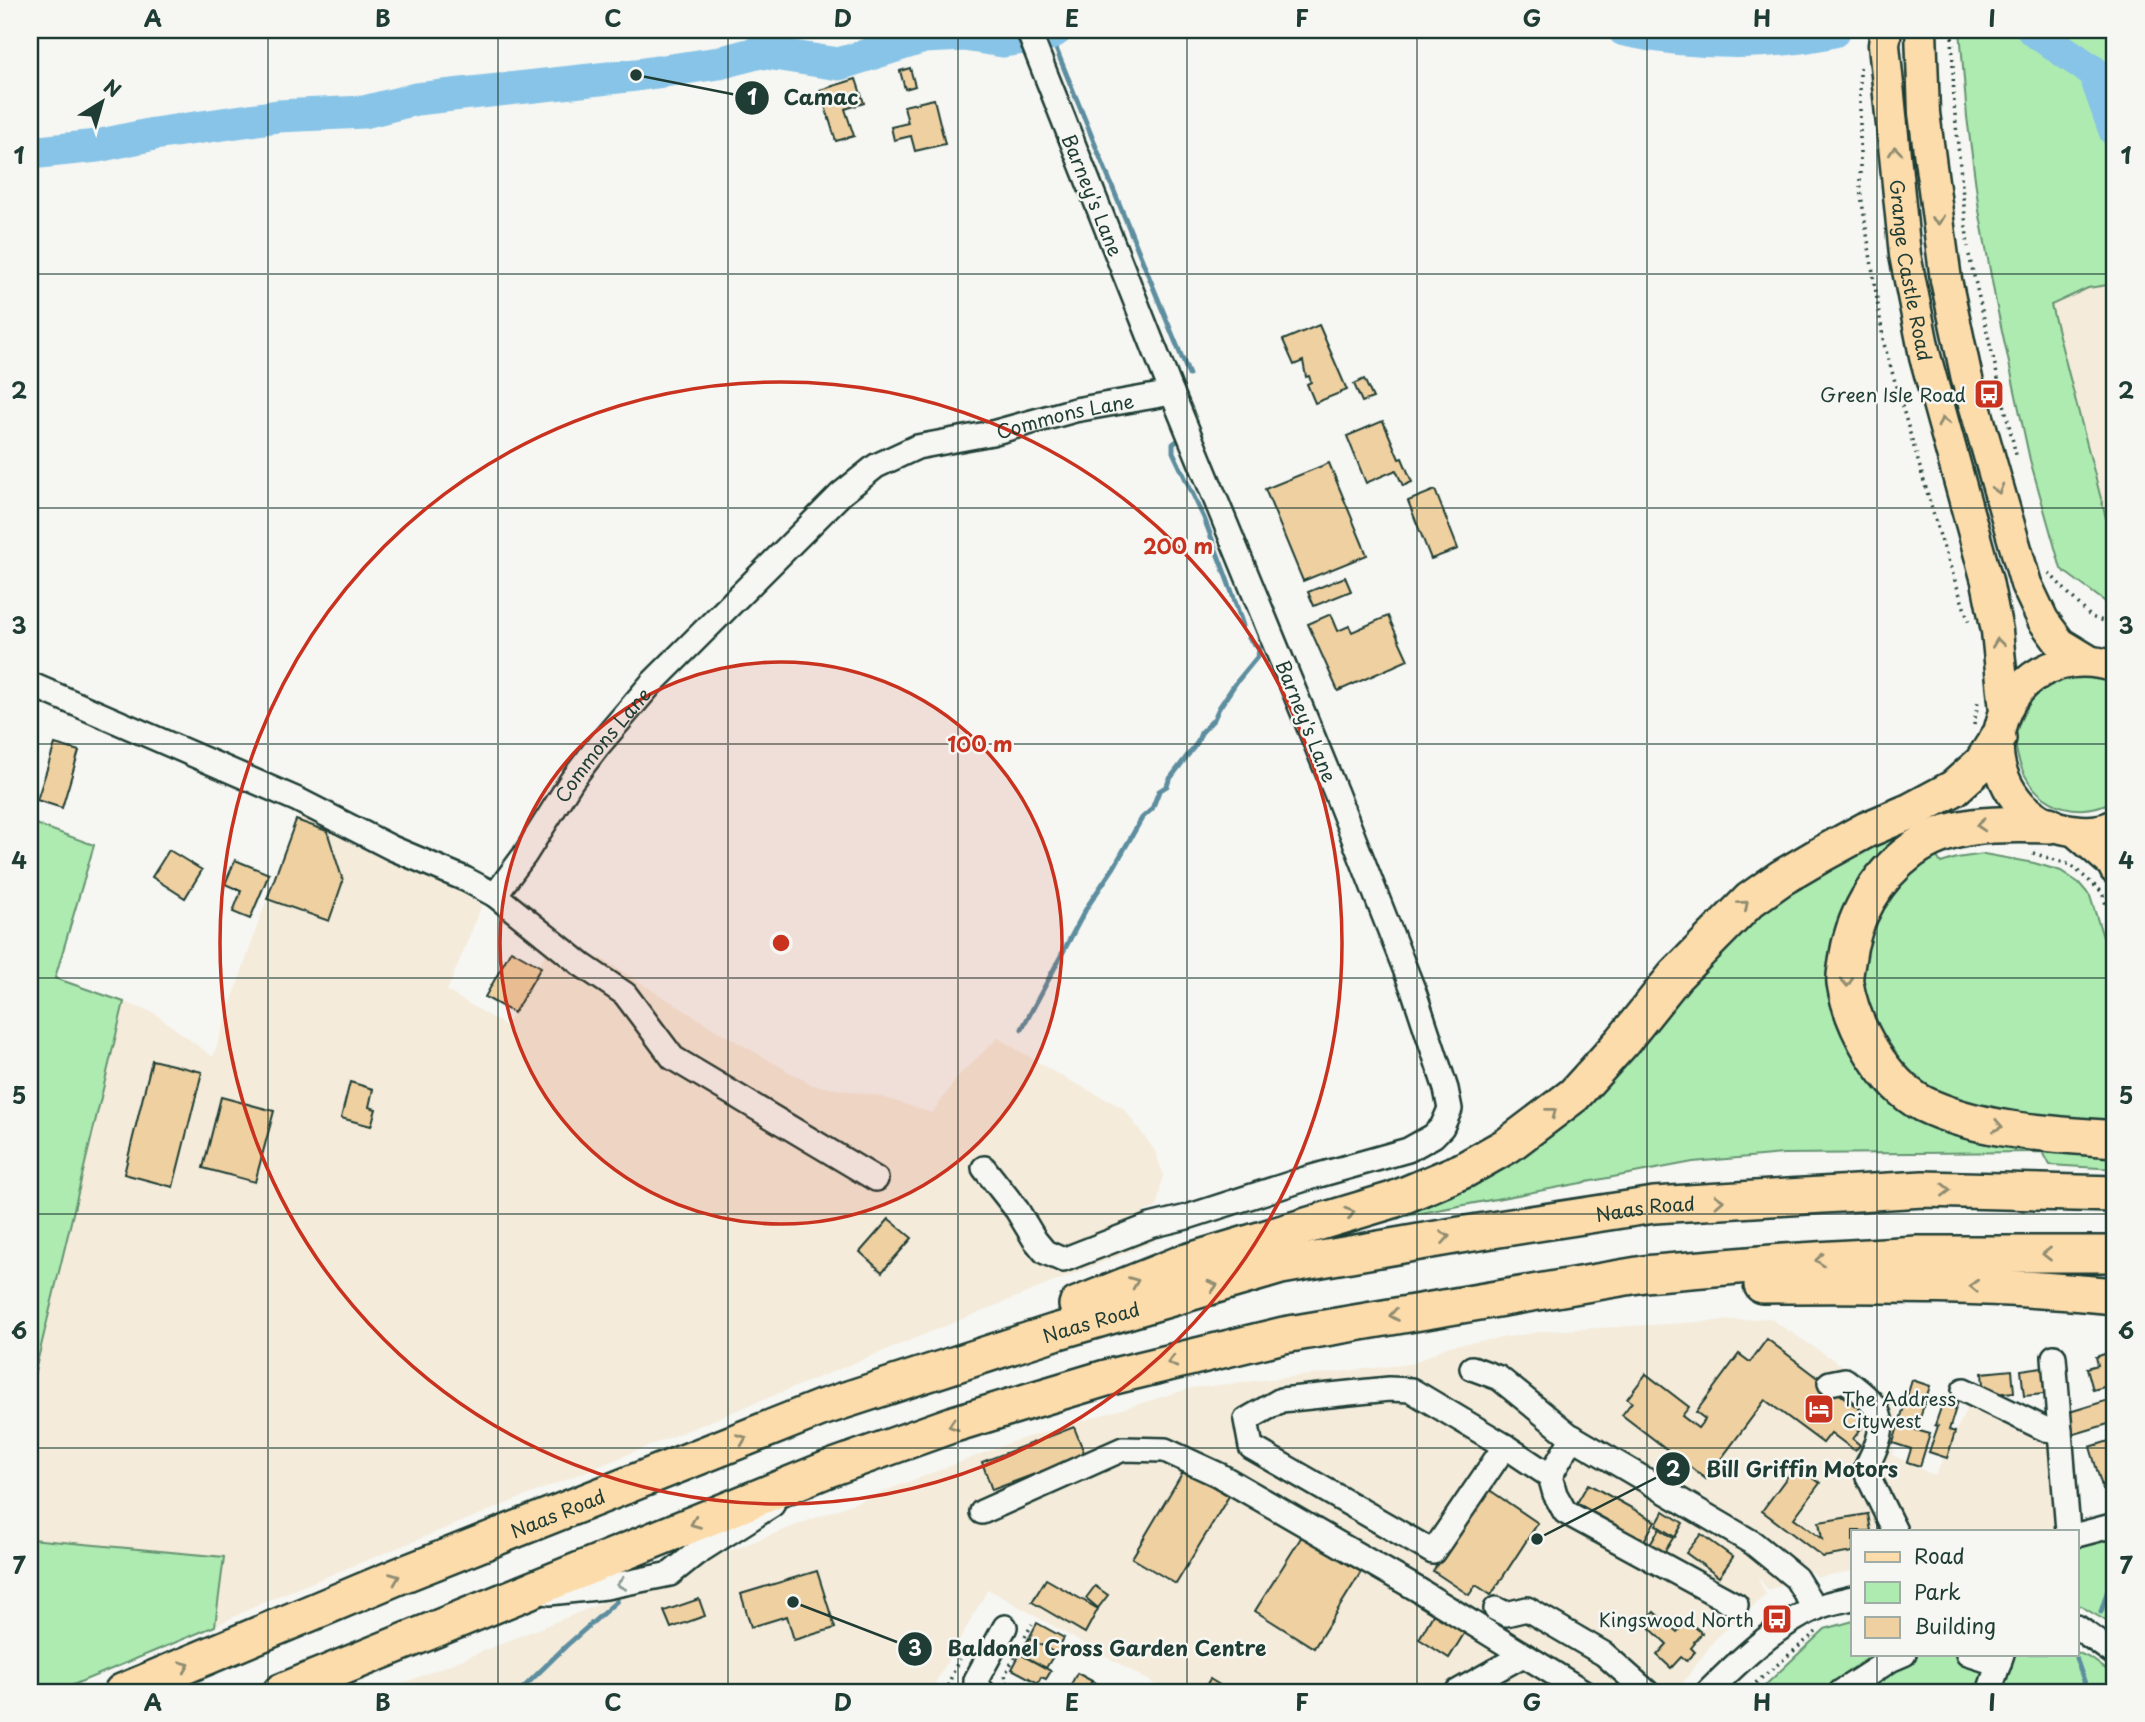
<svg xmlns="http://www.w3.org/2000/svg" width="2145" height="1722" font-family="'Playpen Sans',sans-serif">
<style>
.built{fill:#f4ebda}
.green{fill:#adebb1;stroke:#669472;stroke-width:2}
.lines{fill:none;stroke-linecap:round;stroke-linejoin:round}
.stream{stroke:#5d8e9f;stroke-width:5}
.river{stroke:#87c4e7;stroke-width:33}
.building{fill:#efd0a1;stroke:#1f3d34;stroke-width:2}
.minor-casing{stroke:#1f3d34;stroke-width:28}
.major-casing{stroke:#1f3d34;stroke-width:35}
.highway-casing{stroke:#1f3d34;stroke-width:40}
.path{stroke:#1f3d34;stroke-width:3.5;stroke-dasharray:2 5;stroke-linecap:butt}
.minor{stroke:#f6f6f2;stroke-width:23}
.major{stroke:#fddcac;stroke-width:30}
.highway{stroke:#fddcac;stroke-width:35}
.oneway{stroke:#8e8c70}
.oneway2{stroke:#8a9a93}
.grid{fill:none;stroke:#1f3d34;stroke-width:2;stroke-opacity:0.55}
.ring{fill:none;stroke:#c8321e;stroke-width:3.5}
.labels{text-anchor:middle;dominant-baseline:central;stroke-width:5;stroke-linejoin:round;paint-order:stroke}
.street-label{font-size:19px;fill:#1f3d34;stroke:#f6f6f2}
.poi-label{font-size:19px;fill:#1f3d34;stroke:#f6f6f2;text-anchor:end}
.centre{fill:#c8321e;stroke:#f6f6f2;stroke-width:3.5}
.ring-label{font-size:21px;text-anchor:middle;font-weight:bold;fill:#c8321e;stroke:#f6f6f2;stroke-width:5;stroke-linejoin:round;paint-order:stroke}
.leader{fill:none;stroke:#1f3d34;stroke-width:2.5}
.callout-dot{fill:#1f3d34;stroke:#f6f6f2;stroke-width:2.5}
.mark-label{font-size:21px;text-anchor:middle;font-weight:bold;fill:#fff}
.callout-label{font-size:21px;text-anchor:middle;font-weight:bold;fill:#1f3d34;stroke:#f6f6f2;stroke-width:5;stroke-linejoin:round;paint-order:stroke}
.neatline{fill:none;stroke:#1f3d34;stroke-width:2.5}
.grid-label{font-size:23px;text-anchor:middle;font-weight:bold;fill:#1f3d34}
</style>
<rect width="100%" height="100%" fill="#f6f6f2"/>
<filter id="ink" filterUnits="userSpaceOnUse"><feTurbulence type="fractalNoise" baseFrequency=".0143" numOctaves="2"/><feDisplacementMap in="SourceGraphic" scale="14" xChannelSelector="R" yChannelSelector="G"/><feConvolveMatrix kernelMatrix="1 2 1 2 8 2 1 2 1" color-interpolation-filters="sRGB"/></filter>
<g filter="url(#ink)">
<g class="built">
<path d="M2115,284v269l-64,-248 37,-17z"/>
<path d="M302,812l99,46 81,47 -35,86 59,35 42,-77 38,26 13,-18 117,73 96,55 67,11 53,17 28,-39 38,-36 61,37 64,33 32,43 8,23 -6,33 -14,5 12,29 -889,360 -51,25 9,-69 -194,-18v-147l94,-390 30,11 59,44 47,-139z"/>
<path d="M1769,1318l131,85 -8,52 43,21 33,-70 80,34 10,91h-205v40l-35,6 -7,-5 -43,18 -11,-14 9,19 -50,43 -40,54h-507l-181,-103 -58,103h-549l194,-78 95,-40 345,-133 177,-53 219,-24 38,-18 98,-15z"/>
</g>
<g class="green">
<path d="M1960,30h155v254l-27,4 -37,17 64,248v56l-54,-40 -31,-109 -34,-157 -17,-93 -12,-93z"/>
<path d="M2073,674l27,2 15,7v117c-46,24 -91,-1 -99,-52 -4,-21 15,-52 32,-64 7,-5 17,-7 25,-10z"/>
<path d="M30,822l64,23 -39,133 69,24 -94,390z"/>
<path d="M1901,827l5,14 -73,166 16,42 30,38 236,61v21l-65,-4 -7,-13 -260,2 -90,8 -330,62 97,-37 283,-267z"/>
<path d="M1935,854l6,9 16,-5 27,-4 50,9 27,8 18,12 11,13 25,79v149l-136,-15 -69,-28 -32,-33 -20,-67 12,-63 16,-25z"/>
<path d="M2115,1538v88l-38,-22v-56z"/>
<path d="M30,1539l194,18 -9,69 -159,66h-26z"/>
<path d="M1853,1621v33h224v-2l15,7 23,17v16h-357l67,-63z"/>
</g>
<g class="lines">
<g class="stream">
<path d="M1050,34l139,341"/>
<path d="M1177,441l-4,3v8l31,66 29,77 10,31"/>
<path d="M1022,1029l65,-122 27,-40 28,-49 10,-9 7,-18 8,-5 2,-6 28,-37 4,-10 13,-14 5,-11 16,-24 23,-28 1,-7 -10,-11"/>
<path d="M2101,1612l10,-32"/>
<path d="M2076,1658l12,34"/>
<path d="M519,1692l47,-46 51,-45"/>
</g>
<g class="river">
<path d="M1624,30c64,14 147,16 210,1"/>
<path d="M2033,30l61,42 21,59"/>
<path d="M30,153l67,-7 57,-12 124,-18 86,-4 52,-13 220,-24 83,-12 41,-11 79,12 85,-27 40,-2 39,6 47,-7 6,-4"/>
</g>
</g>
<g class="building">
<path d="M910,68l5,18 -10,3 -5,-18z"/>
<path d="M856,79l8,24 -19,6 9,27 -18,5 -16,-51z"/>
<path d="M934,99l11,45 -30,7 -4,-15 -17,4 -3,-13 17,-4 -4,-17z"/>
<path d="M1319,325l28,65 -32,13 -8,-19 4,-2 -2,-6 -3,1 -3,-16 -9,4 -11,-25z"/>
<path d="M1364,379l9,19 -11,4 -8,-18z"/>
<path d="M1383,421l16,38 3,-1 10,24 -9,4 -7,-16 -30,13 -19,-47z"/>
<path d="M1329,463l38,92 -64,26 -38,-92z"/>
<path d="M1435,490l23,59 -27,10 -23,-58z"/>
<path d="M1345,577l6,14 -37,15 -6,-14z"/>
<path d="M1331,614l7,17 11,-5 3,6 36,-16 20,44 -70,31 -30,-67z"/>
<path d="M55,744l24,7 -17,57 -25,-8z"/>
<path d="M296,820l31,11 16,50 -14,40 -62,-22z"/>
<path d="M169,850l33,20 -17,28 -33,-21z"/>
<path d="M235,860l34,14 -19,45 -17,-7 8,-21 -16,-7z"/>
<path d="M511,950l30,17 -27,46 -29,-16z"/>
<path d="M152,1060l50,12 -29,115 -49,-13z"/>
<path d="M350,1082l23,7 -4,18 7,2 -5,17 -30,-8z"/>
<path d="M221,1097l53,14 -19,71 -52,-14z"/>
<path d="M889,1219l23,19 -30,34 -22,-20z"/>
<path d="M1767,1339l103,78 -17,22 7,6 -5,6 -24,-18 -8,10 -58,-43 -59,79 -84,-64 10,-13 -5,-3 19,-25 43,33 -7,9 16,12 7,-9 -9,-7 43,-58 11,8z"/>
<path d="M2107,1353l2,7 6,-1v25l-22,6 -6,-22 11,-3 -2,-8z"/>
<path d="M2050,1366l3,27 -29,3 -3,-26z"/>
<path d="M2012,1370l2,22 -30,3 -2,-22z"/>
<path d="M1912,1380l18,6 -14,44 14,4 -10,32 -13,-4 4,-13 -18,-6z"/>
<path d="M1945,1396l13,5 -9,29 6,2 -8,26 -18,-6 9,-26 -3,-1z"/>
<path d="M2115,1398v24l-47,14 -5,-22z"/>
<path d="M1074,1427l11,28 -93,35 -10,-28z"/>
<path d="M2115,1439v47l-12,4 -13,-43z"/>
<path d="M1796,1465l24,18 -26,35 28,21 -3,-17 49,-8 3,17h-18v21l-30,5 -61,-46z"/>
<path d="M1184,1470l45,26 -53,88 -44,-26z"/>
<path d="M1588,1484l67,37 -11,20 -67,-38z"/>
<path d="M1488,1489l50,34 -47,72 -15,-10 -7,10 -36,-24z"/>
<path d="M1664,1511l19,12 -8,14 -19,-12z"/>
<path d="M1659,1529l14,9 -9,15 -14,-8z"/>
<path d="M1701,1534l32,23 -14,20 -33,-24z"/>
<path d="M1302,1536l59,36 -47,76 -59,-37z"/>
<path d="M817,1571l18,57 -41,12 -7,-24 -36,11 -10,-33z"/>
<path d="M1046,1579l52,30 -13,24 -53,-31z"/>
<path d="M1095,1586l13,9 -10,13 -12,-10z"/>
<path d="M699,1599l6,17 -34,12 -7,-17z"/>
<path d="M1654,1612l23,20 11,-11 14,12 -8,9 1,1 -4,5 4,4 -9,9 -5,-4 -10,11 -14,-13 10,-11 -23,-21z"/>
<path d="M1434,1613l31,19 -16,26 -30,-19z"/>
<path d="M1037,1623l27,15 -4,7 5,3 -5,8 -31,-18z"/>
<path d="M1029,1638l26,15 -9,15 -26,-14z"/>
<path d="M1020,1654l31,17 -5,8 -5,-2 -3,6 -26,-14z"/>
<path d="M1077,1673l15,8 -6,11h-19z"/>
<path d="M1210,1679l21,13h-29z"/>
<path d="M1092,1681l15,8 -2,3h-19z"/>
</g>
<g class="lines">
<g class="minor-casing">
<g id="minor">
<path id="s1" d="M30,684l268,116 94,48 73,31 30,16 29,-39 48,-76 26,-34 53,-62 190,-190 35,-28 41,-19 75,-14 83,-23 97,-17"/>
<path d="M495,895l87,70 43,29 48,64 203,121"/>
<path d="M984,1168l33,42 18,30 10,12 18,8 87,-34 37,-9 118,-38 103,-29 25,-14 9,-9 8,-18 -4,-20 -32,-97 -78,-199 -164,-400 -144,-363"/>
<path d="M2054,1357l14,174"/>
<path d="M1472,1368l27,10 70,57 184,108 43,35 19,31"/>
<path d="M1830,1383l15,-3c43,31 44,43 20,90l30,61"/>
<path d="M1389,1389l22,1 94,56 -72,106 -182,-105 -5,-27 35,-20z"/>
<path d="M1964,1390l81,39 15,2"/>
<path d="M1505,1446l45,30 5,18 10,18 171,93"/>
<path d="M1550,1476l23,-39"/>
<path d="M982,1512l141,-63 42,1 54,25 198,114 167,103"/>
<path d="M2077,1535l38,-10"/>
<path d="M549,1593l57,-6 64,-13 25,-20 77,-49"/>
<path d="M1496,1609l10,5 21,-5 77,45 43,38"/>
<path d="M2077,1627l38,27"/>
<path d="M1968,1654l31,10"/>
<path d="M983,1692l-7,-5v-7l29,-53"/>
<path d="M1457,1692l66,-37"/>
<path d="M1708,1692c31,-31 67,-66 108,-84 11,-5 24,-7 37,-10"/>
<path d="M1841,1692l49,-32 14,-6"/>
<path d="M1989,1692l13,-38"/>
</g>
</g>
<g class="major-casing">
<g id="major">
<path id="s2" d="M1886,30l-2,15 21,210 20,101 62,225 10,50 8,80"/>
<path d="M1921,30l3,83 22,167 21,99 59,205 17,36 17,23 28,17"/>
<path d="M2115,667c-61,-21 -119,20 -117,85 1,19 10,39 23,53 11,10 22,18 36,22 20,5 39,7 58,-2"/>
<path d="M2076,832l37,32 2,5"/>
</g>
</g>
<g class="highway-casing">
<g id="highway">
<path d="M2049,825c-47,-1 -98,-4 -138,26 -35,26 -59,67 -64,111 -1,7 -3,14 -2,21 4,24 14,48 27,69 12,19 30,41 51,52 58,28 129,30 192,35"/>
<path d="M1762,1285c118,-1 236,-1 353,11"/>
<path d="M1077,1305l103,-41 213,-64 71,-30 44,-25 66,-50 48,-53 53,-66 75,-76 31,-22 41,-24 44,-24 45,-19 43,-23 28,-25 16,-25"/>
<path id="s3" d="M122,1692l277,-116 422,-168 234,-76 226,-66 179,-31 194,-30 269,-16 192,5"/>
<path d="M281,1692l547,-223 126,-45 82,-25 70,-21 178,-43 360,-61 140,-12 133,-8h198"/>
</g>
</g>
<g class="path">
<path d="M1952,30l2,74 14,143"/>
<path d="M1860,67v122l24,155 55,189 30,89"/>
<path d="M1969,255l48,204"/>
<path d="M2049,573l42,44 24,8"/>
<path d="M1974,725l4,-24"/>
<path d="M2033,853l38,12 31,27 13,40"/>
<path d="M2106,903l9,-2"/>
<path d="M1025,1637l7,-13"/>
<path d="M1015,1657l-10,17 1,8 32,10"/>
<path d="M945,1692l14,-33"/>
<path d="M1745,1692l71,-60"/>
</g>
<use href="#minor" class="minor"/>
<use href="#major" class="major"/>
<use href="#highway" class="highway"/>
</g>
<defs><path id="oneway-chevron" d="M-2-3.5L2.5 0L-2 3.5" fill="none" stroke-width="1.6" stroke-linecap="round" stroke-linejoin="round" transform="scale(1.75)"/></defs>
<g class="oneway">
<use href="#oneway-chevron" transform="translate(1895 151) rotate(-96)"/>
<use href="#oneway-chevron" transform="translate(1938 220) rotate(82)"/>
<use href="#oneway-chevron" transform="translate(1943 422) rotate(-105)"/>
<use href="#oneway-chevron" transform="translate(1998 489) rotate(74)"/>
<use href="#oneway-chevron" transform="translate(1998 643) rotate(-97)"/>
<use href="#oneway-chevron" transform="translate(1981 825) rotate(177)"/>
<use href="#oneway-chevron" transform="translate(1744 905) rotate(-41)"/>
<use href="#oneway-chevron" transform="translate(1847 982) rotate(86)"/>
<use href="#oneway-chevron" transform="translate(1552 1112) rotate(-38)"/>
<use href="#oneway-chevron" transform="translate(1998 1126) rotate(11)"/>
<use href="#oneway-chevron" transform="translate(1946 1190) rotate(1)"/>
<use href="#oneway-chevron" transform="translate(1719 1201) rotate(-3)"/>
<use href="#oneway-chevron" transform="translate(1350 1213) rotate(-17)"/>
<use href="#oneway-chevron" transform="translate(1445 1237) rotate(-10)"/>
<use href="#oneway-chevron" transform="translate(2047 1254) rotate(-180)"/>
<use href="#oneway-chevron" transform="translate(1820 1260) rotate(176)"/>
<use href="#oneway-chevron" transform="translate(1134 1282) rotate(-22)"/>
<use href="#oneway-chevron" transform="translate(1213 1286) rotate(-16)"/>
<use href="#oneway-chevron" transform="translate(1974 1286) rotate(-178)"/>
<use href="#oneway-chevron" transform="translate(1394 1315) rotate(170)"/>
<use href="#oneway-chevron" transform="translate(1172 1362) rotate(166)"/>
<use href="#oneway-chevron" transform="translate(953 1425) rotate(162)"/>
<use href="#oneway-chevron" transform="translate(742 1439) rotate(-22)"/>
<use href="#oneway-chevron" transform="translate(695 1523) rotate(158)"/>
<use href="#oneway-chevron" transform="translate(395 1578) rotate(-22)"/>
<use href="#oneway-chevron" transform="translate(185 1666) rotate(-23)"/>
</g>
<use class="oneway2" href="#oneway-chevron" transform="translate(621 1584) rotate(168)"/>
</g>
<path class="grid" d="M268,30v1662M498,30v1662M728,30v1662M958,30v1662M1187,30v1662M1417,30v1662M1647,30v1662M1877,30v1501M30,274h2085M30,508h2085M30,744h2085M30,978h2085M30,1214h2085M30,1448h2085M1877,1654v38"/>
<circle cx="781" cy="943" r="281" fill="#c8321e" fill-opacity=".12"/>
<g class="ring">
<circle cx="781" cy="943" r="281"/>
<circle cx="781" cy="943" r="561"/>
</g>
<defs>
<g id="bus-square" transform="scale(1.575)"><rect x="-9" y="-9" width="18" height="18" rx="4" fill="#c8321e" stroke="#f6f6f2"/><path d="M-5-6H5V4H4V6H2V4H-2V6H-4V4H-5ZM-3.5-4V0h7V-4ZM-3.5 1.2v1.5H-2V1.2ZM2 1.2v1.5H3.5V1.2Z" fill="#fff"/></g>
<g id="hotel-square" transform="scale(1.575)"><rect x="-9" y="-9" width="18" height="18" rx="4" fill="#c8321e" stroke="#f6f6f2"/><path d="M-6-4.5h1.5V1H6V5H4.5V3h-9V5H-6ZM-4 0a1.8 1.8 0 1 1 3.6 0ZM.5 0V-2.5h3Q6-2.5 6 0Z" fill="#fff"/></g>
</defs>
<g fill-rule="evenodd">
<use href="#bus-square" x="1989" y="394"/>
<use href="#hotel-square" x="1819" y="1409"/>
<use href="#bus-square" x="1777" y="1619"/>
</g>
<g class="labels">
<g class="street-label">
<text transform="translate(1093 195) rotate(68)">Barney's Lane</text>
<text stroke="none"><textPath href="#s2" startOffset="242">Grange Castle Road</textPath></text>
<text stroke="none"><textPath href="#s1" startOffset="1284">Commons Lane</textPath></text>
<text transform="translate(1307 721) rotate(68)">Barney's Lane</text>
<text stroke="none"><textPath href="#s1" startOffset="696">Commons Lane</textPath></text>
<text stroke="none"><textPath href="#s3" startOffset="1605">Naas Road</textPath></text>
<text stroke="none"><textPath href="#s3" startOffset="1038">Naas Road</textPath></text>
<text stroke="none"><textPath href="#s3" startOffset="471">Naas Road</textPath></text>
</g>
<g class="poi-label">
<text x="1966" y="394">Green Isle Road</text>
<text x="1842" y="1398" text-anchor="start">The Address<tspan x="1842" dy="22">Citywest</tspan></text>
<text x="1754" y="1619">Kingswood North</text>
</g>
</g>
<circle cx="781" cy="943" r="10" class="centre"/>
<g class="ring-label">
<text x="1178" y="554">200 m</text>
<text x="980" y="752">100 m</text>
</g>
<path class="leader" d="M636 75L752 98M1537 1539L1673 1469M793 1602L915 1649"/>
<g class="callout-dot">
<circle cx="636" cy="75" r="7"/>
<circle cx="1537" cy="1539" r="7"/>
<circle cx="793" cy="1602" r="7"/>
<circle cx="752" cy="98" r="18"/>
<circle cx="1673" cy="1469" r="18"/>
<circle cx="915" cy="1649" r="18"/>
</g>
<g class="mark-label">
<text x="752" y="105">1</text>
<text x="1673" y="1477">2</text>
<text x="915" y="1656">3</text>
</g>
<g class="callout-label">
<text x="821" y="105">Camac</text>
<text x="1802" y="1477">Bill Griffin Motors</text>
<text x="1107" y="1656">Baldonel Cross Garden Centre</text>
</g>
<rect width="2145" height="1722" fill="none" stroke="#f6f6f2" stroke-width="77"/>
<rect x="1851" y="1530" width="228" height="126" fill="#f6f6f2" stroke="#a0aca6" stroke-width="2"/>
<rect x="1865" y="1552" width="35" height="10" fill="#fddcac" stroke="#a0aca6" stroke-width="2"/>
<text x="1914" y="1564" font-size="21" fill="#1f3d34">Road</text>
<rect x="1865" y="1582" width="35" height="21" fill="#adebb1" stroke="#a0aca6" stroke-width="2"/>
<text x="1914" y="1600" font-size="21" fill="#1f3d34">Park</text>
<rect x="1865" y="1617" width="35" height="21" fill="#efd0a1" stroke="#a0aca6" stroke-width="2"/>
<text x="1914" y="1634" font-size="21" fill="#1f3d34">Building</text>
<g transform="translate(102 102) rotate(37)" stroke="#f6f6f2" stroke-width="5" paint-order="stroke">
<path d="M0-5L12 26L0 18L-12 26Z" fill="#1f3d34"/>
<text y="-10" font-size="19" font-weight="bold" text-anchor="middle" fill="#1f3d34">N</text>
</g>
<rect x="38" y="38" width="2068" height="1646" class="neatline"/>
<g class="grid-label">
<text x="153" y="27">A</text>
<text x="383" y="27">B</text>
<text x="613" y="27">C</text>
<text x="843" y="27">D</text>
<text x="1072" y="27">E</text>
<text x="1302" y="27">F</text>
<text x="1532" y="27">G</text>
<text x="1762" y="27">H</text>
<text x="1992" y="27">I</text>
<text x="19" y="164">1</text>
<text x="2126" y="164">1</text>
<text x="19" y="399">2</text>
<text x="2126" y="399">2</text>
<text x="19" y="634">3</text>
<text x="2126" y="634">3</text>
<text x="19" y="869">4</text>
<text x="2126" y="869">4</text>
<text x="19" y="1104">5</text>
<text x="2126" y="1104">5</text>
<text x="19" y="1339">6</text>
<text x="2126" y="1339">6</text>
<text x="19" y="1574">7</text>
<text x="2126" y="1574">7</text>
<text x="153" y="1711">A</text>
<text x="383" y="1711">B</text>
<text x="613" y="1711">C</text>
<text x="843" y="1711">D</text>
<text x="1072" y="1711">E</text>
<text x="1302" y="1711">F</text>
<text x="1532" y="1711">G</text>
<text x="1762" y="1711">H</text>
<text x="1992" y="1711">I</text>
</g>
</svg>
